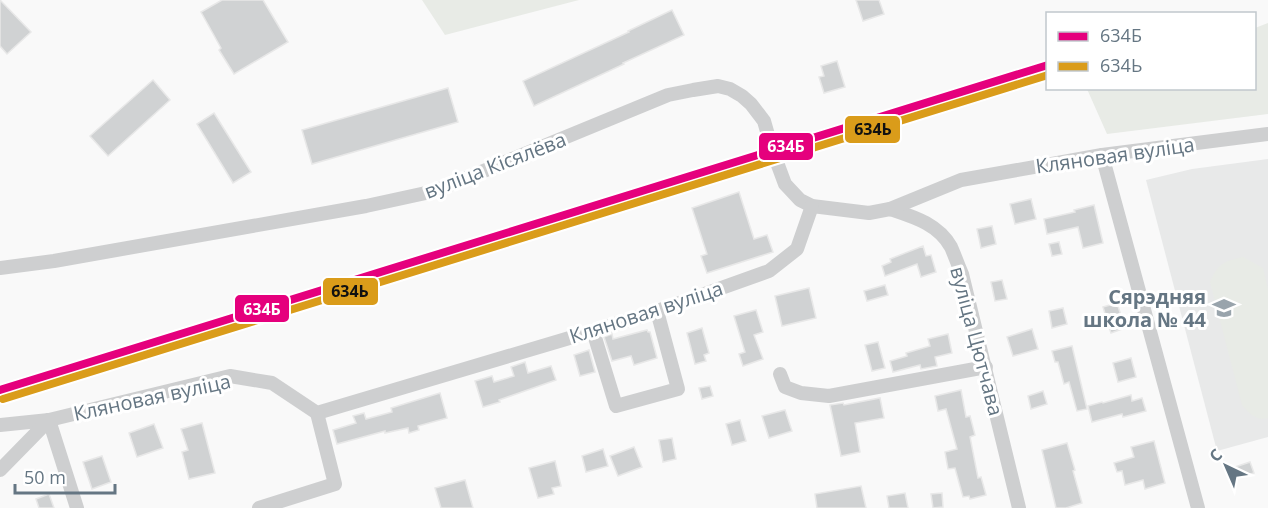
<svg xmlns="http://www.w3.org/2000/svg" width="1268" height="508" font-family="'Open Sans',sans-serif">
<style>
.built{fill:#e8e9e9}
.green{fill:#e8ebe6}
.building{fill:#d0d2d3;stroke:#e8e8e8;stroke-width:1.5}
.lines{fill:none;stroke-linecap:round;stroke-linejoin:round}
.minor{stroke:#cecfd0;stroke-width:14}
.rail-1-casing{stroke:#fff;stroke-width:12}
.rail-2-casing{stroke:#fff;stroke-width:12}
.rail-1{stroke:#e5007d;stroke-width:8}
.rail-2{stroke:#da9c1a;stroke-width:8}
.labels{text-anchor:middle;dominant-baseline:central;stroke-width:6;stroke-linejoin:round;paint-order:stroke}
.street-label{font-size:20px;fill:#657683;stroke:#fff}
.poi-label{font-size:20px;font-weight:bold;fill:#657683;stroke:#fff;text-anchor:end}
.line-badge{stroke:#fff;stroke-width:2}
.badge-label{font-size:16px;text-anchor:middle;font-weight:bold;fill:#fff}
.pale-badge-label{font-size:16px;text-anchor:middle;font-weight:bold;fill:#111}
</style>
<rect width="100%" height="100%" fill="#f9f9f9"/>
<path class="built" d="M1268,159v278l-51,14 -71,-271 46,-11z"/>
<g class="green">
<path d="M422,0h157l-134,35z"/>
<path d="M1268,23v91l-161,20 -20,-45 167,-1 1,-60z"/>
<path d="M1243,257l20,11 5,21v129c-12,3 -18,-4 -26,-13l-32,-123c8,-19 15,-21 33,-25z"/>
</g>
<g class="building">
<path d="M0,0l31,32 -24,22 -7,-8z"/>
<path d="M222,0h41l25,42 -54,32 -15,-24 2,-2 -20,-36z"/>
<path d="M856,0h23l5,14 -21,7z"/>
<path d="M672,10l12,25 -61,28 1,1 -90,42 -11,-25 106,-49 -1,-1z"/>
<path d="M837,61l8,26 -21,6 -5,-16 5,-1 -3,-10z"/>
<path d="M153,80l17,20 -62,56 -18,-20z"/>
<path d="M448,88l10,34 -146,42 -10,-34z"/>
<path d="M214,113l37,59 -18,11 -36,-59z"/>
<path d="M739,192l15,47 13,-4 6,17 -66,21 -6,-17 6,-2 -15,-46z"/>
<path d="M1031,199l5,20 -21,5 -5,-20z"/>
<path d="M1094,205l9,38 -20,5 -5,-21 -31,7 -3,-15 31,-7 -1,-2z"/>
<path d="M992,226l4,18 -15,4 -4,-19z"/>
<path d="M1059,242l3,12 -10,2 -3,-12z"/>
<path d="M923,246l3,10 5,-1 5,17 -15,5 -4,-13 -32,12 -3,-10 9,-4 -1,-3z"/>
<path d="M1002,280l5,19 -12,2 -4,-19z"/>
<path d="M885,285l3,10 -21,6 -3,-10z"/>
<path d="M809,288l7,30 -34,8 -7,-30z"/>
<path d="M1117,303l8,25 -14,5 -8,-26z"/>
<path d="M1063,308l4,16 -15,4 -3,-17z"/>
<path d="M756,310l7,22 -9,3 9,24 -20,7 -4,-12 6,-2 -11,-36z"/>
<path d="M702,328l7,25 -5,2 2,6 -11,3 -8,-31z"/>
<path d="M1032,329l6,20 -25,7 -6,-19z"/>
<path d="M647,330l1,2h2l7,26 -23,7 -3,-9 -19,5 -8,-24 8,-3 1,5z"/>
<path d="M948,334l4,19 -17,4 2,9 -16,3 -1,-4 -27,7 -3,-11 17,-5 -1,-3 24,-7 -2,-7z"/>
<path d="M878,342l7,26 -13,3 -7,-26z"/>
<path d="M1072,346l15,63 -10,2 -8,-29 -5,2 -6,-22h-3l-3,-11z"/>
<path d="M589,350l6,22 -15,4 -6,-21z"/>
<path d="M1131,358l5,19 -18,5 -5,-19z"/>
<path d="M525,362l3,11 23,-7 5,14 -57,20 1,2 -17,5 -8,-26 17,-5 2,6 20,-6 -3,-9z"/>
<path d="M710,386l3,10 -11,3 -3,-11z"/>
<path d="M961,390l5,27 4,-1 5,19 -5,2 8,41 3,-1 5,18 -16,4 -1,-3 -6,1 -8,-29 -7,1 -3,-17 12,-3 -11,-40 -8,2 -3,-15z"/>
<path d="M1043,391l4,13 -16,5 -3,-13z"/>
<path d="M440,393l7,25 -29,8 1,4 -10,3 -1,-5 -23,5v-2l-48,13 -4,-14 23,-7 -3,-7 11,-3 2,6 26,-7 -1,-4z"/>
<path d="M1131,395l1,6 10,-3 4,13 -23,6 -1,-3 -30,8 -4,-16 14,-4 1,1z"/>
<path d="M880,398l4,20 -29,5 5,29 -19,4 -11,-51 13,-2 1,2z"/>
<path d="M785,410l7,21 -23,7 -7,-22z"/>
<path d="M740,420l6,21 -14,4 -6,-21z"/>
<path d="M202,423l13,50 -26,6 -7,-27 6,-2 -7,-21z"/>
<path d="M154,424l9,24 -26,9 -8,-24z"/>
<path d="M672,438l4,21 -13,3 -4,-22z"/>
<path d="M1154,441l11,42 -20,6 -2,-9 -18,5 -3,-14 -5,1 -3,-9 20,-6 -3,-10z"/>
<path d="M1067,443l8,27 -2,1 9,32 -16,5h-10l-14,-58z"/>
<path d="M634,447l8,20 -24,9 -8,-20z"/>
<path d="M603,449l5,17 -22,6 -4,-16z"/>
<path d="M102,456l9,26 -19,7 -9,-27z"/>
<path d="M555,461l6,25 -9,2 2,6 -16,4 -9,-30z"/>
<path d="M1250,462l4,11 -25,7 -3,-10z"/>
<path d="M465,480l8,28h-32l-6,-20z"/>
<path d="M861,486l5,22h-49l-2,-14z"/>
<path d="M905,493l3,15h-19l-2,-12z"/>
<path d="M942,493l1,14 -10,1 -2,-14z"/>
<path d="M49,494l5,14h-15l-3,-9z"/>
</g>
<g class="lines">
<g class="minor">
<path d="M1102,155l96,353"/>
<path d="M890,209c24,8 48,15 61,38 4,9 7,18 11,27l57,234"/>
<path d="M0,268l54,-7 312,-55 69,-15 233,-96 25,-5 25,-4 12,3 12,7 9,8 13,17 8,28 13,35 15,16 12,6 57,7 21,-4 71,-29 141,-25 166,-21"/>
<path d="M593,331l23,75 62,-17 -21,-78"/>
<path d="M780,374l5,13 16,6 28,3 157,-29"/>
<path d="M49,420l28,88"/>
<path d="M0,425l49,-5 181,-44 42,7 45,30 276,-82 64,-20 112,-40 28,-22 15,-43"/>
<path d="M0,470l49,-50"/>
<path d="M259,508l76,-24 -18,-71"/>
</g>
<g class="rail-1-casing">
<path id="rail-1" d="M0,390l1048,-325"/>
</g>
<g class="rail-2-casing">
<path id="rail-2" d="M3,399l1045,-324"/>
</g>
<use href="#rail-1" class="rail-1"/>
<use href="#rail-2" class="rail-2"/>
</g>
<defs>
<g id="school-bare" transform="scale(1.8)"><path d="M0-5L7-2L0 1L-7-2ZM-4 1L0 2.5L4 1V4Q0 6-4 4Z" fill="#99a4ac" stroke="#fff" stroke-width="2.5" paint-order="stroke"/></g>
</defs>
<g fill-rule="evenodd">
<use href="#school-bare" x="1224" y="308"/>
</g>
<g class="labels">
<g class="street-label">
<text transform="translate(1115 155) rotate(-8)">Кляновая вуліца</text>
<text transform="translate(495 165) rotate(-21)">вуліца Кісялёва</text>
<text transform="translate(646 312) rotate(-18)">Кляновая вуліца</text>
<text transform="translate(977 341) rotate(75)">вуліца Цютчава</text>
<text transform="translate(152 397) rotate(-12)">Кляновая вуліца</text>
</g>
<g class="poi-label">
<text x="1206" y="296">Сярэдняя<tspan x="1206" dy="23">школа № 44</tspan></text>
</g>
</g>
<g class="line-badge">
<rect x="844" y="115" width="57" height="29" rx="6" fill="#da9c1a"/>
<rect x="758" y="132" width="56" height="29" rx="6" fill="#e5007d"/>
<rect x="322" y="277" width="57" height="29" rx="6" fill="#da9c1a"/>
<rect x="234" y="294" width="56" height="29" rx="6" fill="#e5007d"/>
</g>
<g class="badge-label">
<text x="786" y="152">634Б</text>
<text x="262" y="315">634Б</text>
</g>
<g class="pale-badge-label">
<text x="873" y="135">634Ь</text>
<text x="350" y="297">634Ь</text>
</g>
<rect x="1046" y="12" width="210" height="78" fill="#ffffff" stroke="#c1c8cd" stroke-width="1.5"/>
<rect x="1058" y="32" width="30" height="9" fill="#e5007d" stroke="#c1c8cd" stroke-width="1.5"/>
<text x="1100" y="42" font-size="18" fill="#657683">634Б</text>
<rect x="1058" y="62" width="30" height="9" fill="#da9c1a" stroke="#c1c8cd" stroke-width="1.5"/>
<text x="1100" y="72" font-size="18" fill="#657683">634Ь</text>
<g transform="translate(1226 466) rotate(316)" stroke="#ffffff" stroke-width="4.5" paint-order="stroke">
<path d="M0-4.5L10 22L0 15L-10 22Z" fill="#657683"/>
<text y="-9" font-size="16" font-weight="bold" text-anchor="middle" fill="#657683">С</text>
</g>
<path d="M15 484v9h100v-9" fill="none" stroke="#657683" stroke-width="3"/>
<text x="24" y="484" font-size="18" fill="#657683" stroke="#ffffff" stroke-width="4.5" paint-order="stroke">50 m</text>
</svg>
